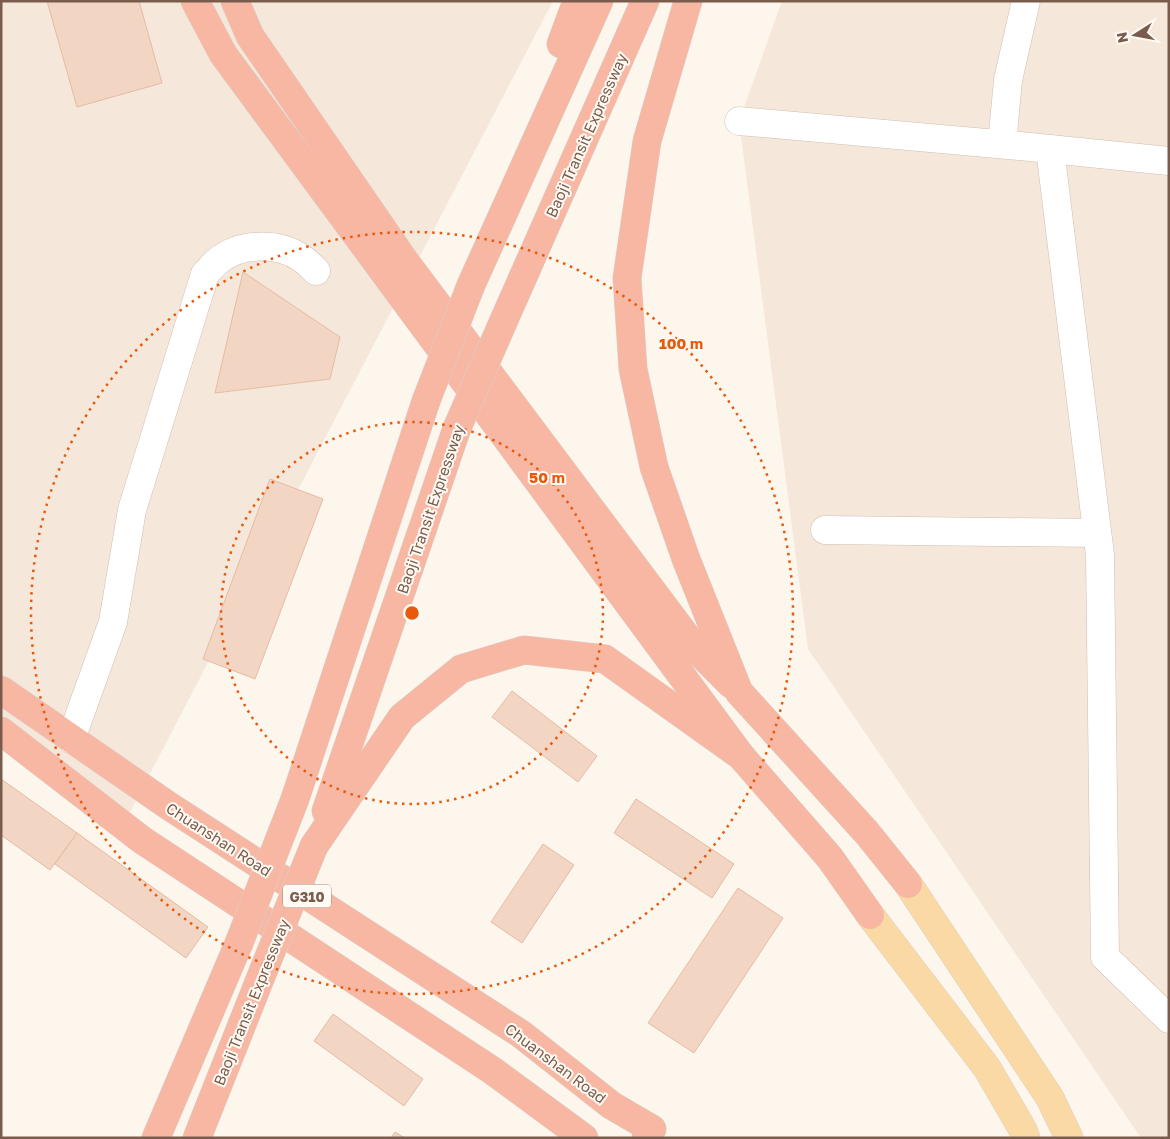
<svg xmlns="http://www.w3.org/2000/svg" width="1170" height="1139" font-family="'Golos Text',sans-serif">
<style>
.residential{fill:#f5e8da}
.building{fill:#f3d5c3;stroke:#e6bba3}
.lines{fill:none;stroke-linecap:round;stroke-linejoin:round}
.minor-casing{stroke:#d1beb0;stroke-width:29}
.major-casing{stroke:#dad1cd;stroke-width:29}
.highway-casing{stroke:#dad1cd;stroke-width:29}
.minor{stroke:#fff;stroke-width:28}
.major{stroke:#fbd9a5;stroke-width:28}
.highway{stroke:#f7b7a3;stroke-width:28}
.highway-bridge-casing{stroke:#dad1cd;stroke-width:29;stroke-linecap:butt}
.highway-bridge{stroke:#f7b7a3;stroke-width:28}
.ring{fill:none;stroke:#e8590c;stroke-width:2.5;stroke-dasharray:2.5 5}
.labels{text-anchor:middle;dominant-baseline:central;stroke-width:4;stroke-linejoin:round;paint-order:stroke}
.shield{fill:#fffaf3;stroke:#a28b7f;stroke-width:1}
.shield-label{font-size:14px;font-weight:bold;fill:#7a5c4d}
.street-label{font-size:15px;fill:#7a5c4d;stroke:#fffaf3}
.centre{fill:#e8590c;stroke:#fffaf3;stroke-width:2.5}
.ring-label{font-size:15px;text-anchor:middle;font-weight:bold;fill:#e8590c;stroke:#fffaf3;stroke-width:4;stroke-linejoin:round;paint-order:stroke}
</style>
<rect width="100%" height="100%" fill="#fdf6ec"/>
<g class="residential">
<path d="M1,1h552l-436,836 -116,-97z"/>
<path d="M782,1h387v1137h-28l-333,-489 -69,-528z"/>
</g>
<g class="building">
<path d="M47,1h92l23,82 -85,24z"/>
<path d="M243,272l97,65 -10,42 -115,14z"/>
<path d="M270,479l53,20 -68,180 -52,-20z"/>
<path d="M512,691l85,65 -19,26 -86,-65z"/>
<path d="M1,779l76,54 -27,37 -49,-35z"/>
<path d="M636,799l98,65 -22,34 -98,-65z"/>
<path d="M77,833l131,94 -22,31 -131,-94z"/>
<path d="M543,844l31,21 -52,78 -31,-21z"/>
<path d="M738,888l45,30 -89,135 -46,-30z"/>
<path d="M333,1014l90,65 -19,27 -90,-65z"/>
<path d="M395,1132l10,6h-14z"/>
</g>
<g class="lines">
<g class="minor-casing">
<g id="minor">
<path d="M739,121l281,25 149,15"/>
<path d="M1002,144l6,-64 18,-79"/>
<path d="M1050,149l50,406 5,402 64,62"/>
<path d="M825,530l272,3"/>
<path d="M71,739l42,-117 19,-112 73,-236c5,-5 9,-10 14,-14 22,-17 59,-18 82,-2 5,3 10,8 15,13"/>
</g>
</g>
<g class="major-casing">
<g id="major">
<path d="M908,884l142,214 19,40"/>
<path d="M870,915l117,153 36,62 3,8"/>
</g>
</g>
<g class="highway-casing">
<g id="highway">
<path d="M195,1l28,53 518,702"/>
<path d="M235,1l15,35 154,224 291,388 36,36"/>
<path d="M688,1l-41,140 -20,137 6,91 21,98 32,92 53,133 128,141 41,51"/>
<path d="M561,44l16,-43"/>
<path d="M471,285l128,-284"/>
<path d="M504,320l141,-319"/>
<path d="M1,690l168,116 352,228 90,71 41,24 -6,9"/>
<path d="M1,731l141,109 351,231 91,67"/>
<path d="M295,799l131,-398"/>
<path d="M326,811l131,-383"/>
<path d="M314,846l88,-129 59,-48 63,-19 81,9 136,97 89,102 40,57"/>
<path d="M156,1138l83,-195"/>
<path d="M197,1138l67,-169"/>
</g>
</g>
<use href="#minor" class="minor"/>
<use href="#major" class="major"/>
<use href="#highway" class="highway"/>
<g class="highway-bridge-casing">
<g id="highway-bridge">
<path d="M426,401l45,-116"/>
<path d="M457,428l47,-108"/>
<path d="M239,943l56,-144"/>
<path d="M264,969l50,-123"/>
</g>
</g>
<use href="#highway-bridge" class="highway-bridge"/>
</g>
<g class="ring">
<circle cx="412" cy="613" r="191"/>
<circle cx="412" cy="613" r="381"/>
</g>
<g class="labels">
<rect class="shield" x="283" y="884.5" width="48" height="23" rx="4"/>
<g class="shield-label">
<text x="307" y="896">G310</text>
</g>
<g class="street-label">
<text transform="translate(586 135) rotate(-66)">Baoji Transit Expressway</text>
<text transform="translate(430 509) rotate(-71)">Baoji Transit Expressway</text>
<text transform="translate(219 839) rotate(33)">Chuanshan Road</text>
<text transform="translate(251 1002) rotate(-68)">Baoji Transit Expressway</text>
<text transform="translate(556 1063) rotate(37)">Chuanshan Road</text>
</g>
</g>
<circle cx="412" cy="613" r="8" class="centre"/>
<g class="ring-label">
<text x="681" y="349">100 m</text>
<text x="547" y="483">50 m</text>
</g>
<rect width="1170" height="1139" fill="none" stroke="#7a5c4d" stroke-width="5"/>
<g transform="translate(1135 35) rotate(259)" stroke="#fffaf3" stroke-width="4" paint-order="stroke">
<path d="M0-4L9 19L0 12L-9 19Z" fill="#7a5c4d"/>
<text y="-8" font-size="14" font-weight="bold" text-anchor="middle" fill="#7a5c4d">N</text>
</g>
</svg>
